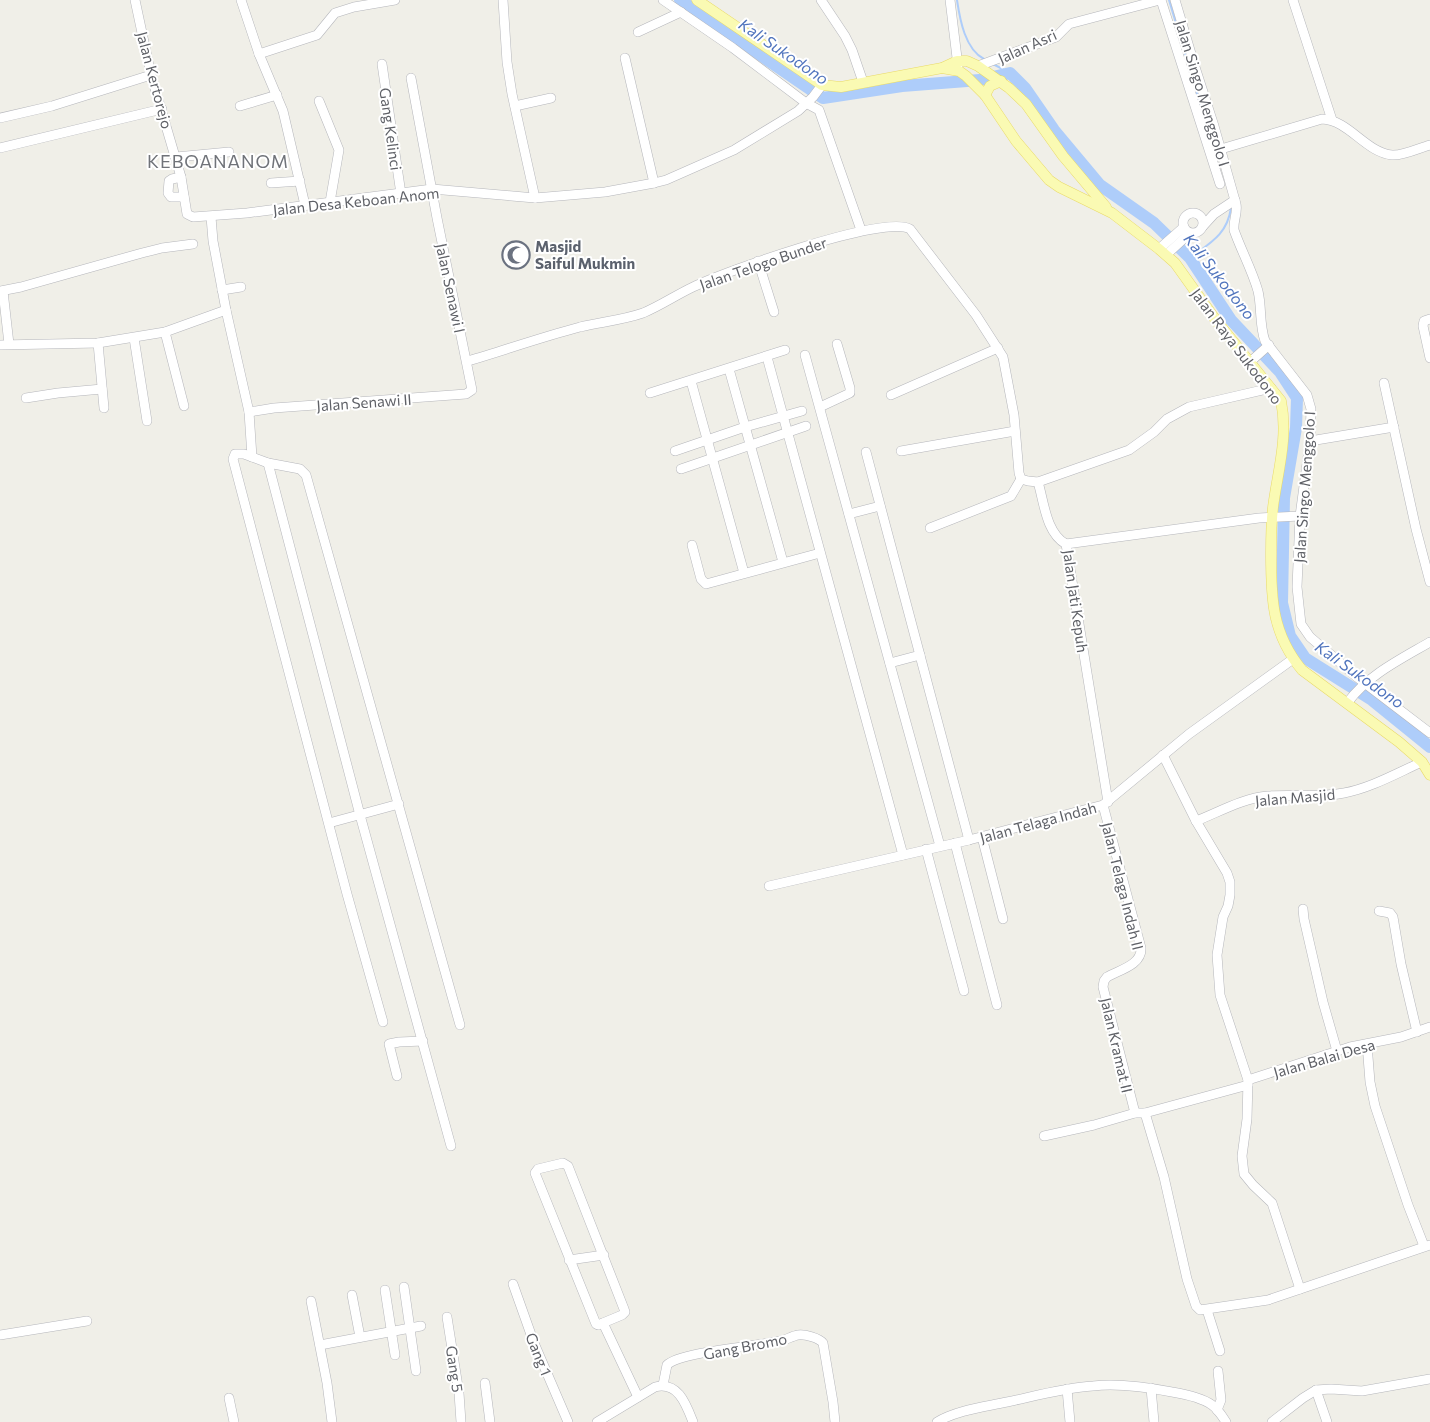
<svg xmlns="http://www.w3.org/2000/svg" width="1430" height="1422" font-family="Commissioner,sans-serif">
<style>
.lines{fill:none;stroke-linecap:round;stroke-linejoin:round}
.stream{stroke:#aecdfa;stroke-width:2}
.river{stroke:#aecdfa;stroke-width:12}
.minor-casing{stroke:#b5b6bb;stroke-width:10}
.major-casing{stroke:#e9da68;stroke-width:11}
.minor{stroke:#fff;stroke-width:9}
.major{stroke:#fafab3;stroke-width:10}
.labels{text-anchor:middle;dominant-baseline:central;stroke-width:4;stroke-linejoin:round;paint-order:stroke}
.street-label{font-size:15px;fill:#5f6167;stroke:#fff}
.worship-label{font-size:15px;font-weight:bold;fill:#5b616d;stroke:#fff;text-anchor:start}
.water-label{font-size:16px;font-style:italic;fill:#5074bd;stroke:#fff}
.quarter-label{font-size:18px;letter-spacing:1px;fill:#707379;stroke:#fff}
</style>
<rect width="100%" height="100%" fill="#f0efe8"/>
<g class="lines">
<g class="stream">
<path d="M957,0c3,20 8,49 27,59"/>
<path d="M1169,0l33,110 12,34"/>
<path d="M993,64l17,9"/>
<path d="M1190,258c20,-15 37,-23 41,-50"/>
</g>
<path class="river" d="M680,0l143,98 79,-12 78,-6 30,-7 15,15 29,42 46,55 54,38 36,35 41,62 49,52 17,26 -1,30 -12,70 -2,105 8,33 15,22 67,42 58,47"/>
<g class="minor-casing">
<g id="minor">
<path d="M135,0l16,75 30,102 6,37 6,3 54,-4 185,-24 103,9 70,-6 49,-9 12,-3 68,-30 64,-39 15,-14 9,-12"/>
<path d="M241,0l18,54 24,57 22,94"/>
<path d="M503,0l4,62 5,32 23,104"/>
<path d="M663,0l70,48 73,55 13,7 42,120"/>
<path d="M821,0l24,36 7,14 11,32"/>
<path d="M950,0l8,66"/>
<path d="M1161,0l59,184"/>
<path d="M1175,0l20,67 19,59 22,78c2,8 -3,17 -2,26 7,20 18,40 24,61 4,17 1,33 7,50l42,54 4,14 -1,32 -10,75 -3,71 4,37 9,13 48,41 72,55"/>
<path d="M1293,0l39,120"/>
<path d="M638,32l43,-20"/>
<path d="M259,54l58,-19 18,-22 19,-6 41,-7"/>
<path d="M625,58l29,125"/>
<path d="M382,64l19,130"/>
<path d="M978,66l78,-29 13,-13 91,-24"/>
<path d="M319,101l20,49 -9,52"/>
<path d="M240,106l37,-11"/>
<path d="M515,106l36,-8"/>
<path d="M0,118l52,-12 99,-31"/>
<path d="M0,148l162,-39"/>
<path d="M1221,149l101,-30c27,1 43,33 70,36 11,1 27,-7 38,-10"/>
<path d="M176,157l53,-5"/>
<path d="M181,177l-9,2 -3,2 -1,12 3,4h13"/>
<path d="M271,183l29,-2"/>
<circle cx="1193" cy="223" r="10"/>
<path d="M211,217l2,24 13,69 23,102 3,45"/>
<path d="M1203,226l11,-12 21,-14"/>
<path d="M1159,249l25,-22"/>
<path d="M1166,255l24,-22"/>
<path d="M758,261l16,51"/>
<path d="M222,290l19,-3"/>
<path d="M0,291l21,-4 121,-34 20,-5 31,-4"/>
<path d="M3,291l6,53"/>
<path d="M1430,319l-6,2 -1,5 7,32"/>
<path d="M165,332l19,74"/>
<path d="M134,338l13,83"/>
<path d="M98,343l6,65"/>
<path d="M0,345l98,-2 67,-11 61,-22"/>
<path d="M805,355l135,491"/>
<path d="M767,357l136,498"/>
<path d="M468,361c37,-11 74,-24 112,-34 21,-5 43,-7 63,-14 17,-7 33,-18 50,-26 31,-15 192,-73 217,-58l66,86 27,42 11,58 5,58 2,6 7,2 10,1 91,-32 25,-18 13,-13 22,-12 82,-19"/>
<path d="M1250,362l19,-17"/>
<path d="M729,369l54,193"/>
<path d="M691,381l53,192"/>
<path d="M1384,383l32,146 14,53"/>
<path d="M650,393l135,-43"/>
<path d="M891,395l107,-47"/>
<path d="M26,398l32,-5 44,-4"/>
<path d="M820,407l30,-14v-5l-13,-44"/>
<path d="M249,412l25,-4 192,-14 6,-4 -35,-172 -26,-140"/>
<path d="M1310,441l84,-14"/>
<path d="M675,451l70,-24 57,-16"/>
<path d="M901,451l114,-20"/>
<path d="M866,452l103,388"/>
<path d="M268,463l92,352 91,331"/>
<path d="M681,469l125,-43"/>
<path d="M1038,482c6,20 8,51 28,62"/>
<path d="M849,514l31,-8"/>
<path d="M930,528l81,-32 10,-17"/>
<path d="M1066,544l42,258"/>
<path d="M1066,544l193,-26 41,-2"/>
<path d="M692,545l9,34 5,5 114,-31"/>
<path d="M890,663l30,-8"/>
<path d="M1348,702c20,-27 53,-43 82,-60"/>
<path d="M1163,755l33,66 31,52 3,9v13l-2,11 -5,11 -6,38 3,40 28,85 -1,39 -5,37 2,18 9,11 19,18 28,86"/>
<path d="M1103,805l38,143c1,17 -22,22 -34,29l-3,4 -1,6 32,126"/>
<path d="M1196,821c23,-9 47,-23 72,-25 25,-2 51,2 76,-3 27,-5 53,-20 78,-31"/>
<path d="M329,823l70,-19"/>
<path d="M982,837l21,82"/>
<path d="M955,843l42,162"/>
<path d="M926,849l38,142"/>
<path d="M769,886l200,-46 134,-35 86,-71 104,-75"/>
<path d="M1303,909l1,10 19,83 14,49"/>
<path d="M1379,911l11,2 3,4 8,47 16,68"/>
<path d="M383,1022l-36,-128 -114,-435 2,-5h9l24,9 32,6 6,6 154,550"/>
<path d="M1367,1044l3,38 5,24 33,99 16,41"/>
<path d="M397,1076l-8,-32 10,-2 24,-1"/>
<path d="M1248,1080l102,-33 51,-10 29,-10"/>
<path d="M1145,1113l19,64 23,102 9,27 4,4 68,-10 162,-55"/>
<path d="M1044,1136l50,-11 41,-12h10l103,-28"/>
<path d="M563,1163l5,3 56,143 1,3 -3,3 -24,10 -2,-1 -61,-151 3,-4z"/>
<path d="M569,1260l35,-5"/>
<path d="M513,1284l21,59 34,79"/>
<path d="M404,1287l12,84"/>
<path d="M385,1290l10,65"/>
<path d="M352,1295l8,42"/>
<path d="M311,1301l16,82 5,39"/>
<path d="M1207,1310l13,41"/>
<path d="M447,1317l12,76 2,29"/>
<path d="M603,1323l35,74"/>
<path d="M0,1335l87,-14"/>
<path d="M320,1345l101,-19"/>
<path d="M485,1383l5,39"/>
<path d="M663,1385l4,-20c12,-13 91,-19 113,-24 6,-1 12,-5 18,-6 7,-1 21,3 25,8l10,59 2,20"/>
<path d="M1151,1388l3,34"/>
<path d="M1067,1389l3,33"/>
<path d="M1316,1390l11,32"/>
<path d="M229,1398l5,24"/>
<path d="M1217,1410l4,-10 -3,-29"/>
<path d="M597,1422l58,-35c23,-6 31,17 38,35"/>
<path d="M937,1422c20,-12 47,-15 70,-20 28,-6 56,-14 86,-16 26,-3 53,1 79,6 12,2 29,5 40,13 6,4 10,11 14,17"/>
<path d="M1272,1422l31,-24 13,-8 15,-1 31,2 68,-12"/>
</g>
</g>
<g class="major-casing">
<g id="major">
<path d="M697,0l125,85 19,2 101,-19 15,-7h10l11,5 31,22 17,16 37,52 43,51"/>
<path d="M942,68l17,3 7,5 19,19 31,46 33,39 10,7 53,26 47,36 16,14 40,56 66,82c7,34 -2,66 -7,99 -3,18 -3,36 -3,54 0,45 1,80 31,116l97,72 23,20 8,13"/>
<path d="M985,95l5,-9 11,-5"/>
</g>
</g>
<use href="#minor" class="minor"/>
<use href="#major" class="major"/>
</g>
<defs>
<g id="mosque-ring" transform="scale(1.4375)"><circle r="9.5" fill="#fff" stroke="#6b7280" stroke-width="1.5"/><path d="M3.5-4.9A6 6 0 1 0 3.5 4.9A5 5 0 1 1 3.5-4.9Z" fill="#6b7280"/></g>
</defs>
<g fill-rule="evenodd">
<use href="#mosque-ring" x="516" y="255"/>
</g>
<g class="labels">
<g class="street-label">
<text transform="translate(1027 46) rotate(-24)">Jalan Asri</text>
<text transform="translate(155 80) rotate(75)">Jalan Kertorejo</text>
<text transform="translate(1203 93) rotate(73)">Jalan Singo Menggolo I</text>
<text transform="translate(391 129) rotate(82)">Gang Kelinci</text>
<text transform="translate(356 201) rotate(-6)">Jalan Desa Keboan Anom</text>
<text transform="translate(763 263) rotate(-19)">Jalan Telogo Bunder</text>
<text transform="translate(451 288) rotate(78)">Jalan Senawi I</text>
<text transform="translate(1237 346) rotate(53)">Jalan Raya Sukodono</text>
<text transform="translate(364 402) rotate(-4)">Jalan Senawi II</text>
<text transform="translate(1304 487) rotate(-86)">Jalan Singo Menggolo I</text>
<text transform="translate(1076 601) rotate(82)">Jalan Jati Kepuh</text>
<text transform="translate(1295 797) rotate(-5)">Jalan Masjid</text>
<text transform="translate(1038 822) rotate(-15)">Jalan Telaga Indah</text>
<text transform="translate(1123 886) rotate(76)">Jalan Telaga Indah II</text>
<text transform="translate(1117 1045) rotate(77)">Jalan Kramat II</text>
<text transform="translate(1324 1058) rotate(-16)">Jalan Balai Desa</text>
<text transform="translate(745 1346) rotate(-11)">Gang Bromo</text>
<text transform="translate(539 1354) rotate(68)">Gang 1</text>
<text transform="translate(455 1369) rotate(82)">Gang 5</text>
</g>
<g class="worship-label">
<text x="535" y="246">Masjid<tspan x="535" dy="17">Saiful Mukmin</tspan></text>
</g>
<g class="water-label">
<text transform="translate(784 51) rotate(34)">Kali Sukodono</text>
<text transform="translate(1220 276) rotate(52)">Kali Sukodono</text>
<text transform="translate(1360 674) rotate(35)">Kali Sukodono</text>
</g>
<g class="quarter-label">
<text x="218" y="161">KEBOANANOM</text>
</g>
</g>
</svg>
